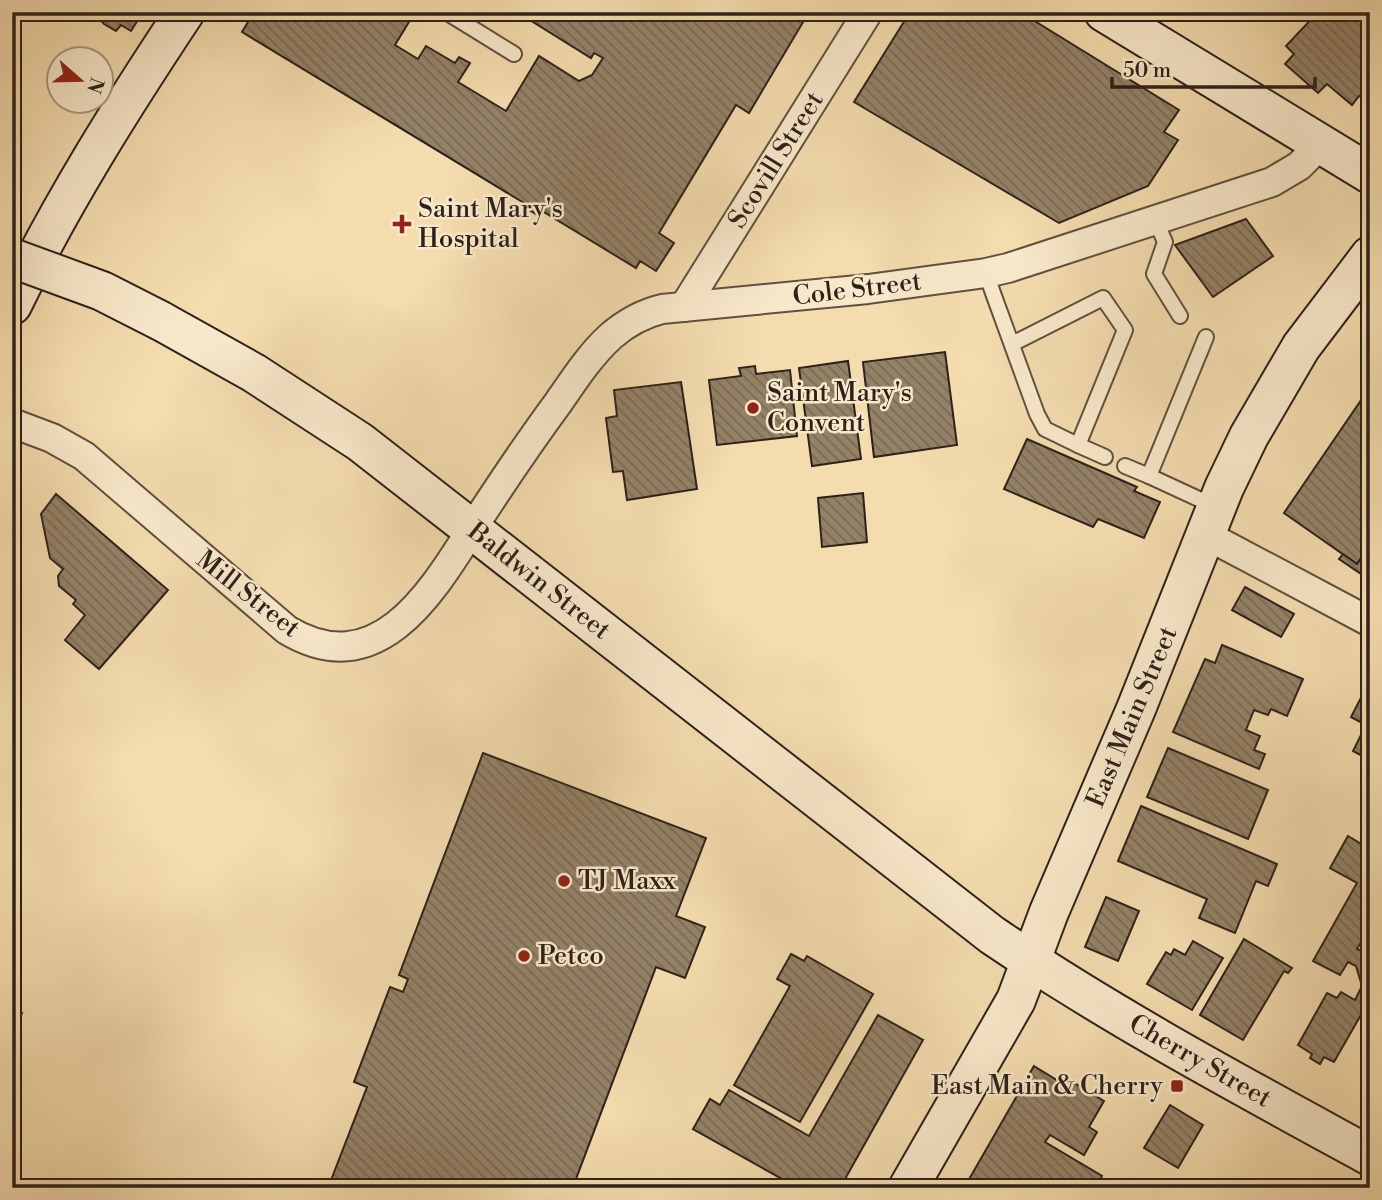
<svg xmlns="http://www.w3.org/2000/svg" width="1382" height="1200" font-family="'Libre Bodoni',serif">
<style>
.building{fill:url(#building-back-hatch);stroke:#2d211b;stroke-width:2}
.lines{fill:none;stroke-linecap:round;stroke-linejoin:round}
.lane-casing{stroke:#5f5040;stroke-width:18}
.street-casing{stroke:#5f5040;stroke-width:32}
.secondary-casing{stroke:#2d211b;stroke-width:42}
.lane{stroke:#f8e8ca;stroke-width:14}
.street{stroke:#f8e8ca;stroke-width:28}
.secondary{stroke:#f8e8ca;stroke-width:38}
.secondary-bridge-casing{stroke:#2d211b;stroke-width:42;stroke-linecap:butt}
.secondary-bridge{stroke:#f8e8ca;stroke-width:38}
.poi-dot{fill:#8f2418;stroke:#f8e8ca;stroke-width:2.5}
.labels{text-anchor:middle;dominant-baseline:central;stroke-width:5;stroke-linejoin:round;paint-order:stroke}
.street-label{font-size:26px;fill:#2d211b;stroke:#f8e8ca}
.poi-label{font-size:26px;fill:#2d211b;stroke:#f8e8ca;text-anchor:start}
</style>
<defs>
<pattern id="building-back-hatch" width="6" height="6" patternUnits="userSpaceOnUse" patternTransform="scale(1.75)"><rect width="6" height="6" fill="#948267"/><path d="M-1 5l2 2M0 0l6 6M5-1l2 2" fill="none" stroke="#796a54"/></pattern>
</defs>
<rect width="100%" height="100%" fill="#f4dcae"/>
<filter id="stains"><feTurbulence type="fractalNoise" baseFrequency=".00286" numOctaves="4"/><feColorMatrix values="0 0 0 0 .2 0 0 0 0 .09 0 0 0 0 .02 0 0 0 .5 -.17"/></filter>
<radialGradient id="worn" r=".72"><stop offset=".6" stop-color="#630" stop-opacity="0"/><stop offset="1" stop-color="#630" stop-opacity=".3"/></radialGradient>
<g class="building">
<path d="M93,12h50l-12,19 -10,-6 -5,6 -12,-7z"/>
<path d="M254,12h85l9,6 4,-6h63l-20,33 23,14 8,-13 29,17 4,-6 11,6 -12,19 48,29 33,-55 40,25 13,-6 11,-17 -9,-5 -3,5 -74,-46h292l-60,101 -13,-8 -77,128 15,10 -18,28 -16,-10 -4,7 -94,-57 -3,5 -13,-8 -2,-5 -282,-171z"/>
<path d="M910,12h110l159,98 -15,22 14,8 -30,46 -89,37 -205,-121z"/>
<path d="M1318,12h52v88l-11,-4 -7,9 -25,-21 -9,9 -33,-29 9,-10 -8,-8z"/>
<path d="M1246,219l27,37 -60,41 -38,-52z"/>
<path d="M945,352l12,93 -83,12 -11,-95z"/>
<path d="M848,361l13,98 -49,7 -13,-98z"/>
<path d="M755,366l1,8 34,-4 7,66 -80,9 -8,-65 32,-4 -2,-8z"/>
<path d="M681,382l16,107 -70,11 -4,-29 -10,1 -7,-54 11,-2 -3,-26z"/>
<path d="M1370,387v158l-13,19 -73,-51z"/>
<path d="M1027,439l110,48 -3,4 26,11 -16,36 -46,-19 -5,8 -89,-38z"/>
<path d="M863,493l4,49 -45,5 -4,-49z"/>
<path d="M56,494l112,96 -69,79 -34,-29 20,-25 -12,-11 3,-4 -17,-14 -1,-10 5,-7 -13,-11 -9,-44z"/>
<path d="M1370,545v35l-31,-21 4,-5 14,10z"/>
<path d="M1245,587l49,27 -13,23 -49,-27z"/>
<path d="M1222,645l81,34 -16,37 -16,-7 -3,6 -14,-5 -8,20 14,6 -6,14 11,4 -6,15 -86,-37 32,-73 10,4z"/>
<path d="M1368,684l2,1v75l-17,-9 13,-26 -15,-8z"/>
<path d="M1168,748l100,42 -20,49 -101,-42z"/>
<path d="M483,753l223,85 -30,78 29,11 -20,51 -29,-11 -83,220 3,1h-248l39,-101 -13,-5 36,-95 13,5 5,-13 -9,-4z"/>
<path d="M1141,806l136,58 -9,22 -12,-5 -21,52 -36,-15 8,-19 -89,-38z"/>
<path d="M1348,836l22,13v78l-13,22 13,5v30l-8,5 8,4v6l-36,63 -10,-5 -4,7 -10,-6 2,-4 -14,-9 29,-52 10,5 4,-6 14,8 7,-14 -6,-20 -8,-4 -8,13 -27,-14 44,-78 -27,-15z"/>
<path d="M1106,897l33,14 -21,50 -33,-14z"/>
<path d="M1244,939l48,29 -4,5 -4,-2 -41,69 -43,-25z"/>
<path d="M1193,941l30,17 -31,52 -45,-26 19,-32 5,3 3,-6 11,6z"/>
<path d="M791,954l13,7 3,-5 66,38 -73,128 -66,-37 56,-99 -13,-7z"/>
<path d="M12,1009l10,4 -10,23 4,2 -4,10z"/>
<path d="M878,1015l45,25 -83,148h-42l-105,-59 17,-30 10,6 9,-15 80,46z"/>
<path d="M1034,1066l26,16 3,-6 41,25 -15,26 8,5 -13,23 -34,-20 -5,7 57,34 -6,12h-132z"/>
<path d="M1170,1105l33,20 -25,43 -34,-20z"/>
</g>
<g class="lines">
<g class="lane-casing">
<g id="lane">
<path d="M446,12l68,42"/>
<path d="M1155,219l10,23 -11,32 26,42"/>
<path d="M986,273l7,20 44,121 8,15 33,16 47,-115 -22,-32 -91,46"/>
<path d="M1078,445l27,12"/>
<path d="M1125,466l24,10 57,-139"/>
<path d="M1149,476l65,30"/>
</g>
</g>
<g class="street-casing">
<g id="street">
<path d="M684,307l184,-295"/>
<path d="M12,423l40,15 32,18 203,174c93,56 148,-43 190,-109 26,-40 53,-80 81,-118 16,-23 32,-48 53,-67 15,-13 31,-22 51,-27l206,-20 118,-16 22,-5 264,-86 27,-16 22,-22"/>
<path d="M1206,535l164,87"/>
</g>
</g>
<g class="secondary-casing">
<g id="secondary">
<path d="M1104,12l266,162"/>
<path d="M12,305c50,-103 110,-198 173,-293"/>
<path d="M161,321l93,52 106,69 632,493c121,82 250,151 378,221"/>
<path d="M908,1188l108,-188 33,-88 87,-203 88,-221 25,-52 52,-89 69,-91"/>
</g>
</g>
<use href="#lane" class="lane"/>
<use href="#street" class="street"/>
<use href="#secondary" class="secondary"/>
<g class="secondary-bridge-casing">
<path id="secondary-bridge" d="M12,258l90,33 59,30"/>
</g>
<use href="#secondary-bridge" class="secondary-bridge"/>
</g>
<g class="poi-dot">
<path d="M398.5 213.5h7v7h7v7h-7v7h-7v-7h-7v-7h7z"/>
<circle cx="753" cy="408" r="7"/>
<circle cx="564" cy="881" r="7"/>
<circle cx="524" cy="956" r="7"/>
<rect x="1170" y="1079" width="14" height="14" rx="3.5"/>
</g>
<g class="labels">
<g class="street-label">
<text transform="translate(776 160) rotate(-58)">Scovill Street</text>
<text transform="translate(857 289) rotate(-7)">Cole Street</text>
<text transform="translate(539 581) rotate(38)">Baldwin Street</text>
<text transform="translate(248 594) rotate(38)">Mill Street</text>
<text transform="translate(1132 717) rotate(-67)">East Main Street</text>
<text transform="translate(1200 1061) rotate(30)">Cherry Street</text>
</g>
<g class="poi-label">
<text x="418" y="209">Saint Mary's<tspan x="418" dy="30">Hospital</tspan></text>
<text x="767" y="393">Saint Mary's<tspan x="767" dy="30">Convent</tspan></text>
<text x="578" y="881">TJ Maxx</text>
<text x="538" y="956">Petco</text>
<text x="1163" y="1086" text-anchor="end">East Main &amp; Cherry</text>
</g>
</g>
<rect width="1382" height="1200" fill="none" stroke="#f4dcae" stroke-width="42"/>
<rect x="14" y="14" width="1354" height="1172" fill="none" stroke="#2d211b" stroke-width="3.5"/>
<rect x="21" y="21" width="1340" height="1158" fill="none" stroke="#2d211b" stroke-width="2"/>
<g transform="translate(80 80) rotate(110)"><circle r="33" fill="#f8e8ca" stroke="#a79884" stroke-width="2"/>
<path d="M0-5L12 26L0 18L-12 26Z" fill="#8f2418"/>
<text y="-10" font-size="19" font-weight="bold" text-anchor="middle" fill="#2d211b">N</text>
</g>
<path d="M1112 77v10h203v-10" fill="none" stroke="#2d211b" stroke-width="3.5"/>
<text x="1123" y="77" font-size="21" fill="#2d211b" stroke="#f8e8ca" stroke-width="5" paint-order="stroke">50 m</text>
<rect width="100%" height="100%" filter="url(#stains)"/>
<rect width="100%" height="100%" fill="url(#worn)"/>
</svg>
